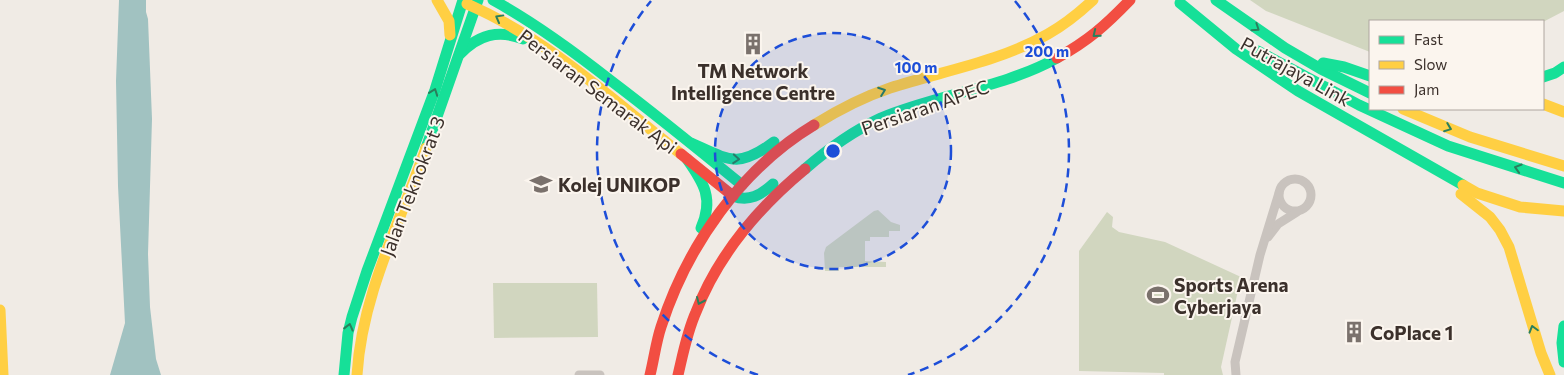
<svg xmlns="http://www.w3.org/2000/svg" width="1564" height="375" font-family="Commissioner,sans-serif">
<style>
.green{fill:#d1d6bf}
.water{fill:#a1c2c1}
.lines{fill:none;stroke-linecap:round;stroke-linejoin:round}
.street{stroke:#c9c3be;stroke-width:9}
.fast{stroke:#16e098;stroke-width:11}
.slow{stroke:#ffcf43;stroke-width:11}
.jam{stroke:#f24e42;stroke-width:11}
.oneway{stroke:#2a7f5c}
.ring{fill:none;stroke:#1d4ed8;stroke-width:2.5;stroke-dasharray:9 6}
.labels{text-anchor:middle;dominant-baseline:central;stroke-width:4;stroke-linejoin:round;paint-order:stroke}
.poi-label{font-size:19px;font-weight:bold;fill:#3b302b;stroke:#fbf5ee;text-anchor:start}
.street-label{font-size:19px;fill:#3b302b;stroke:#fbf5ee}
.centre{fill:#1d4ed8;stroke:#fbf5ee;stroke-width:2.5}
.ring-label{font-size:15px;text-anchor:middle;font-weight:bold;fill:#1d4ed8;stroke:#fbf5ee;stroke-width:4;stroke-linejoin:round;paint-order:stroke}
</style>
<rect width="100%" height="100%" fill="#f0ebe5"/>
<g class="green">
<path d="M1250,0h314v11l-21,11 -173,-1v31l-104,-41z"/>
<path d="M878,210l13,12 9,3v6h-11v6h-19v4h-5v20l21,1v5h-47v4h-14l-1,-18 2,-6 48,-36z"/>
<path d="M1107,212l6,5 -1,10 7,5 46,10 76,35 -20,90 2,8h-59v-2l-85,-2v-120z"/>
<path d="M493,283h104l1,54 -104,1z"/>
</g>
<path class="water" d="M119,0h27v12l2,7 4,100 -4,135 2,53 6,52 5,16h-51l15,-52 -7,-137 -2,-105z"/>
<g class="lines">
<g class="street">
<circle cx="1295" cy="195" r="16"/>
<path d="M1268,237l10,-13 19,-12"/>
<path d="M579,375h21"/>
<path d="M1236,375l-1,-13 25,-107 19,-62"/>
</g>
<g class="fast">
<path d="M493,0c42,23 80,51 117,80 45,34 88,69 132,105"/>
<path d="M1216,0l69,48 36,21 49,24"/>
<path d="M1180,3l56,46 62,42 165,94"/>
<path d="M1258,51l101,54 89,41 116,37"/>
<path d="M460,54c18,-19 38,-25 63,-15"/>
<path d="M1323,63l21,4 26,9"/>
<path d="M1543,77l12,-4 9,-6"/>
<path d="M691,143c38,17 47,26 83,-1"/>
<path d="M426,148l52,-148"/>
<path d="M687,159c17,24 27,40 14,69"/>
<path d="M805,169c23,-20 48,-38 76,-51 57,-24 122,-30 176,-60"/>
<path d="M733,196c16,6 28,-1 40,-12"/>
<path d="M1564,326l-2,17 2,19"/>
<path d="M344,375l4,-42 4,-16 15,-46 68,-181 28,-90"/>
</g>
<g class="slow">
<path d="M437,0l12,21 1,14"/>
<path d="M467,4c81,35 146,96 214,150"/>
<path d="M1543,104l21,8"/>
<path d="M1403,109l67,28 94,29"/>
<path d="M814,125c24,-15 49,-28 76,-37 52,-17 109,-26 158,-54 16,-9 31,-21 45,-34"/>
<path d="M1463,185l14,8 43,14 44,4"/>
<path d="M1461,194l29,23 10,13 9,17 32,106 9,22"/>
<path d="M0,310l3,65"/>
<path d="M357,375c5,-81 43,-152 69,-227"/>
</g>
<g class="jam">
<path d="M1057,58c31,-17 49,-33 73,-58"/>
<path d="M681,154l52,42"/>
<path d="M650,375c4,-16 6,-33 11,-48 26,-81 80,-158 153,-202"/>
<path d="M678,375c5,-21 9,-43 18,-63 22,-57 62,-104 109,-143"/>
</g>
</g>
<defs><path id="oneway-chevron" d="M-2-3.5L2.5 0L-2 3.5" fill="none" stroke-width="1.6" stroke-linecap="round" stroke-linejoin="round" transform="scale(1.25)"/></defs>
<g class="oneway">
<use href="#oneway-chevron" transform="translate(499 18) rotate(-151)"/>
<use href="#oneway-chevron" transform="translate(1256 28) rotate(34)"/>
<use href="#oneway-chevron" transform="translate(1096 34) rotate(141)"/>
<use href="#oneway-chevron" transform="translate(882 91) rotate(-20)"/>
<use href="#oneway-chevron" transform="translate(434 92) rotate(-70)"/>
<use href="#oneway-chevron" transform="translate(1448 128) rotate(21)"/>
<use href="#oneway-chevron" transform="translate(736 159) rotate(4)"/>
<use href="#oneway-chevron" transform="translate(1518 168) rotate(-163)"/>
<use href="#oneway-chevron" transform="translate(700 301) rotate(114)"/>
<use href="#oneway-chevron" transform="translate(349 327) rotate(-76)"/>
<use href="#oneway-chevron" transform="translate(1533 329) rotate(-106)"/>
</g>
<circle cx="833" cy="151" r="118" fill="#1d4ed8" fill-opacity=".12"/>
<g class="ring">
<circle cx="833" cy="151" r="118"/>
<path d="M758 375A236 236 0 0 1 651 1M1015 1A236 236 0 0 1 908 375"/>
</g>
<defs>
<g id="building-bare" transform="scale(1.725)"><path d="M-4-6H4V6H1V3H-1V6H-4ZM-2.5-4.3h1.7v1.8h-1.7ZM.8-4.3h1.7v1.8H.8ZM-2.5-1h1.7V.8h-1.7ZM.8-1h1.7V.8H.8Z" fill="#7a716c" stroke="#fbf5ee" stroke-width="2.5" paint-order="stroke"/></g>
<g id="university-bare" transform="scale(1.725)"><path d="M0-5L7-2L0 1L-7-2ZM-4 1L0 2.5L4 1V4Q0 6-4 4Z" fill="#7a716c" stroke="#fbf5ee" stroke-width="2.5" paint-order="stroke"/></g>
<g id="stadium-bare" transform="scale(1.725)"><path d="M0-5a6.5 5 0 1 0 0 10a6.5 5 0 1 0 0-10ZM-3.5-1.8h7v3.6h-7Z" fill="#7a716c" stroke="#fbf5ee" stroke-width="2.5" paint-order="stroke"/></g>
</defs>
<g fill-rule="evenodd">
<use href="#building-bare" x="753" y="44"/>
<use href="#university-bare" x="541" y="184"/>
<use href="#stadium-bare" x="1158" y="295"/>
<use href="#building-bare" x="1354" y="332"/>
</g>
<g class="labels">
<g class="poi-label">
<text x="753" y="70" text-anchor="middle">TM Network<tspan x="753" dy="22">Intelligence Centre</tspan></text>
<text x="558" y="184">Kolej UNIKOP</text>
<text x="1174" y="284">Sports Arena<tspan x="1174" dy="22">Cyberjaya</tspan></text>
<text x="1370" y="332">CoPlace 1</text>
</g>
<g class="street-label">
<text transform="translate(1296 71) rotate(29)">Putrajaya Link</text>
<text transform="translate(598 91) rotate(37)">Persiaran Semarak Api</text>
<text transform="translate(925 107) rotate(-19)">Persiaran APEC</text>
<text transform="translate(412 186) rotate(-69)">Jalan Teknokrat 3</text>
</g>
</g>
<circle cx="833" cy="151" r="8" class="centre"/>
<g class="ring-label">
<text x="1047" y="57">200 m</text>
<text x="916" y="73">100 m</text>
</g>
<rect x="1369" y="20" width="175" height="90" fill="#fbf5ee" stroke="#aea6a0"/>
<rect x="1379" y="36" width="25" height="8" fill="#16e098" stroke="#aea6a0"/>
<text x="1414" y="45" font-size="15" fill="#3b302b">Fast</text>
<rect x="1379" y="61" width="25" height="8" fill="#ffcf43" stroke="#aea6a0"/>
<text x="1414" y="70" font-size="15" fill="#3b302b">Slow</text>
<rect x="1379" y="86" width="25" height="8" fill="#f24e42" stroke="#aea6a0"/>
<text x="1414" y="95" font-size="15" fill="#3b302b">Jam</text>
</svg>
